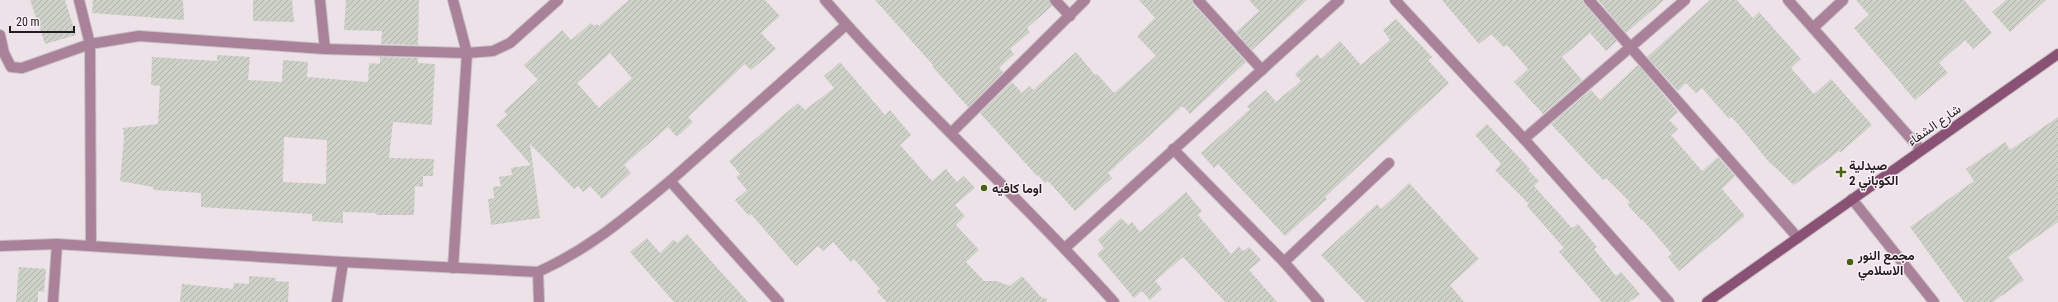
<svg xmlns="http://www.w3.org/2000/svg" width="2058" height="302" font-family="'Roboto Condensed',Vazirmatn,sans-serif">
<style>
.building{fill:url(#building-hatch);fill-rule:evenodd}
.lines{fill:none;stroke-linecap:round;stroke-linejoin:round}
.street-casing{stroke:#c8bfc4;stroke-width:12}
.secondary-casing{stroke:#c8bfc4;stroke-width:12}
.street{stroke:#a98299;stroke-width:10}
.secondary{stroke:#895274;stroke-width:10}
.poi-dot{fill:#4a6312;stroke:#faeff5;stroke-width:1.5}
.labels{text-anchor:middle;dominant-baseline:central;stroke-width:3;stroke-linejoin:round;paint-order:stroke}
.street-label{font-size:13px;fill:#221e20;stroke:#faeff5}
.poi-label{font-size:13px;font-weight:bold;fill:#221e20;stroke:#faeff5;text-anchor:start}
</style>
<defs>
<pattern id="building-hatch" width="6" height="6" patternUnits="userSpaceOnUse"><rect width="6" height="6" fill="#cdd1c8"/><path d="M-1 1l2-2M0 6l6-6M5 7l2-2" fill="none" stroke="#b0b3ac"/></pattern>
</defs>
<rect width="100%" height="100%" fill="#ece2e8"/>
<g class="building">
<path d="M30,0h35l11,35 -31,9z"/>
<path d="M93,0h90l1,20 -92,-7z"/>
<path d="M253,0h39l2,22 -41,-1z"/>
<path d="M346,0h73l-1,45 -37,-1 1,-13 -38,-1z"/>
<path d="M629,0h136l15,16 -19,17 15,16 -25,21 -6,-6 -57,53 5,5 -16,15 -9,-10 -44,38 7,8 -29,26 -12,-13 -7,6 -5,-6 -4,3 -44,-45 10,74 -49,7 -3,-26 6,-1 -1,-11 8,-1 -2,-9 13,-2 -1,-7 20,-3 -35,-40 11,-10 -3,-4 34,-31 -14,-15 38,-35 9,10 20,-17 3,3 3,-2 2,2zM610,53l22,25 -33,30 -22,-25z"/>
<path d="M875,0h174l3,6 -25,22 3,4 -20,17 4,5 -15,14 4,4 -35,35 -36,-41 1,-1z"/>
<path d="M1139,0h53l1,4 53,58 -56,52 -6,-7h-3l-73,66 4,5 -37,33 -27,-30 -3,2 -7,-8 -1,1 -57,-63 32,-31 10,11 8,-7 3,4 43,-38 19,23 2,-1 17,19 42,-37 -19,-20 18,-18z"/>
<path d="M1249,0h58l-55,50 -16,-18 23,-21z"/>
<path d="M1442,0h141l1,4 33,37 -11,10 -16,-18 -28,24 20,23 -39,34 -29,-32 14,-13 -21,-24 -3,2 -13,-13 -12,10z"/>
<path d="M1598,0h66l-38,33z"/>
<path d="M1710,0h27l16,18 6,-6 42,47 -10,9 23,26 17,-15 41,46 -31,27 -2,-1 -45,34 -26,-24 -30,-37 -7,-7 -2,2 -27,-31 -6,5 -10,-10 -8,8 -31,-34z"/>
<path d="M1856,0h108l28,33 -19,16 -8,-9 -26,23 9,10 -33,27 -61,-72 15,-13z"/>
<path d="M2006,0h40l-36,32 -18,-20z"/>
<path d="M1396,19l36,38 -4,3 21,23 -124,114 2,2 -42,37 -67,-72 -4,4 -13,-15 49,-44 -3,-3 19,-16 10,12 25,-21 -6,-7 22,-20 4,5 19,-18 21,24 29,-25 -7,-10z"/>
<path d="M217,55l33,2 -2,23 34,2 1,-22 25,2 -1,15 61,5 1,-19 11,1v-7l38,1v5l17,1 -3,61 -39,-3 -4,36 45,1 -1,17h-10v11l-8,-1 -1,29h-38v-2l-33,-1v11l-31,-2v-7l-111,-7v-14l-47,-3 -1,-3 -33,-6 4,-43 -1,-10 35,-4 2,-38 -9,-1 1,-28 65,4zM284,137l43,3 -1,44 -43,-2z"/>
<path d="M840,62l45,53 5,-5 21,25 -11,10 32,36 14,-12 11,13 7,-6 11,12 -20,17 10,11 -9,9 23,25 -13,12 18,19h12l14,5 12,-10 19,21 6,2v3h-160l-10,-10 3,-3 -26,-30 -3,3 -18,-20 -10,9 -5,-5 -22,20 -45,-52 -2,2 -14,-16 12,-10 -11,-13 4,-3 -11,-13 69,-58 7,7 29,-22 -10,-12z"/>
<path d="M1638,65l40,47 -9,8 9,9 -7,6 31,36 16,-14 17,19 -13,13 23,27 -66,55 -11,-14 4,-3 -30,-35 -1,1 -14,-16 3,-2 -24,-24 -3,2 -52,-56 40,-34 9,10z"/>
<path d="M2058,117v105l-50,35 16,23 -31,22h-29l-54,-75 64,-46 -8,-12 39,-27 5,8z"/>
<path d="M1487,124l43,45 -2,1 11,11 -5,5 38,42 6,-4 19,23 -3,2 22,27 5,-4 19,22 -11,8h-27l-43,-50 5,-4 -37,-42 2,-2 -34,-34 6,-6 -26,-29z"/>
<path d="M1409,183l70,76 -29,26 14,17h-99l-44,-47 56,-51 4,5z"/>
<path d="M1186,192l16,19 -4,4 33,39 8,-8 4,5 6,-4 12,13 -12,10 28,32h-52l-42,-45 -28,24 7,8 -12,11 -8,-9 -8,7 -37,-44 7,-6 -6,-8 23,-22 7,7 4,-3 8,10z"/>
<path d="M687,234l61,68h-74l-44,-50 17,-14 13,15 14,-14 3,4z"/>
<path d="M19,267l27,2 -2,23 -6,-1v11h-22z"/>
<path d="M249,276l27,2 -1,3 14,1 -1,20h-108l2,-18 51,5 1,-6 15,1z"/>
</g>
<g class="lines">
<g class="street-casing">
<g id="street">
<path d="M79,0l11,44 1,202"/>
<path d="M320,0l5,49"/>
<path d="M825,0c91,105 196,198 289,302"/>
<path d="M1055,0l15,16"/>
<path d="M1198,0l64,70"/>
<path d="M1395,0l129,139 145,163"/>
<path d="M1589,0l209,238"/>
<path d="M1788,0l133,150"/>
<path d="M1813,28l30,-28"/>
<path d="M0,35l4,18 7,14 11,1 68,-24 49,-8 186,13 142,4 26,-2 17,-8 48,-43"/>
<path d="M951,133l134,-133"/>
<path d="M1524,139l161,-139"/>
<path d="M1173,149l111,113 35,40"/>
<path d="M670,181l176,-156"/>
<path d="M1852,199l82,103"/>
<path d="M0,246l57,-2 286,18 195,10c53,-24 88,-55 132,-91l109,121"/>
<path d="M1065,248l274,-248"/>
<path d="M1284,262l105,-99"/>
<path d="M453,268l14,-215 -14,-53"/>
<path d="M538,272l1,30"/>
<path d="M53,302l4,-58"/>
<path d="M337,302l6,-40"/>
</g>
</g>
<g class="secondary-casing">
<path id="secondary" d="M1707,302l351,-248"/>
</g>
<use href="#street" class="street"/>
<use href="#secondary" class="secondary"/>
</g>
<g class="poi-dot">
<path d="M1839 166h4v4h4v4h-4v4h-4v-4h-4v-4h4z"/>
<circle cx="984" cy="188" r="4"/>
<circle cx="1850" cy="262" r="4"/>
</g>
<g class="labels">
<g class="street-label">
<text transform="translate(1934 125) rotate(-35)">شارع الشفاء</text>
</g>
<g class="poi-label">
<text x="1849" y="165">صيدلية<tspan x="1849" dy="15">الكوباني 2</tspan></text>
<text x="992" y="188">اوما كافيه</text>
<text x="1858" y="255">مجمع النور<tspan x="1858" dy="15">الاسلامي</tspan></text>
</g>
</g>
<path d="M10 26v6h64v-6" fill="none" stroke="#221e20" stroke-width="2"/>
<text x="16" y="26" font-size="12" fill="#221e20" stroke="#faeff5" stroke-width="3" paint-order="stroke">20 m</text>
</svg>
